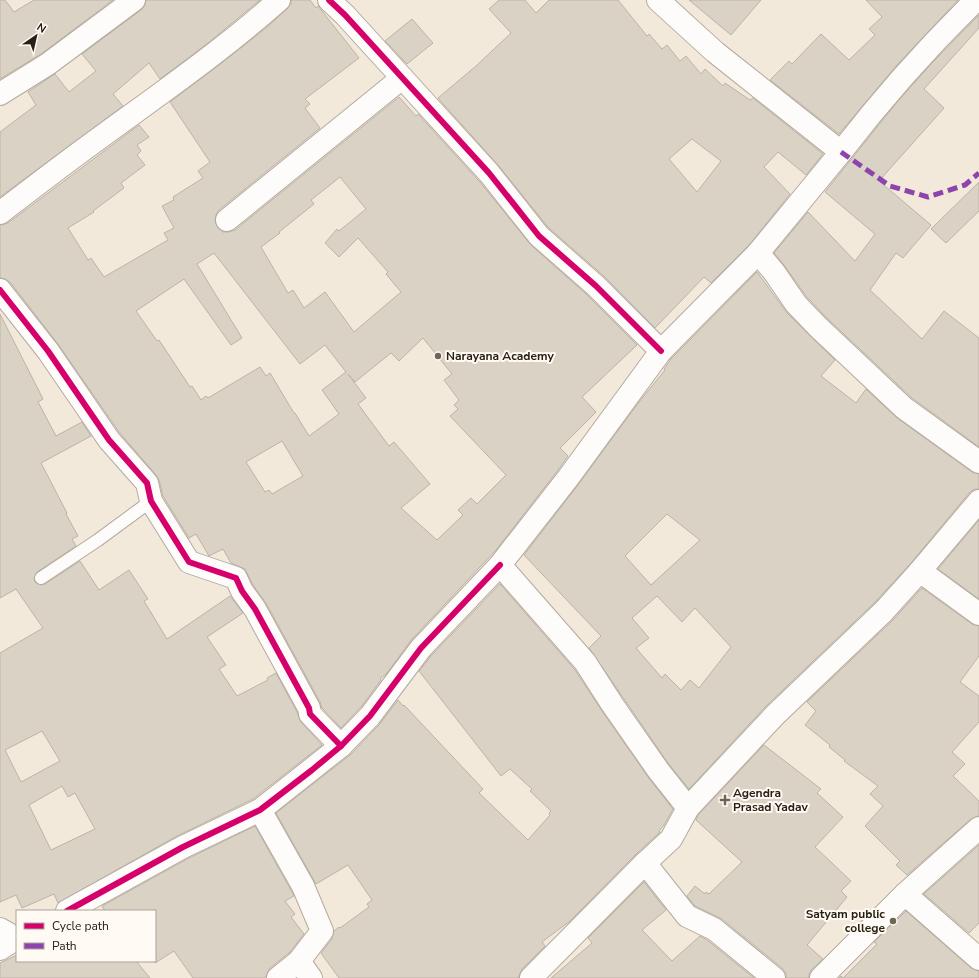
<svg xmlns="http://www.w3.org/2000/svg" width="979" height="978" font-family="'Nunito Sans',sans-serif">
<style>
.building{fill:#dbd2c6;stroke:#bcb3a7;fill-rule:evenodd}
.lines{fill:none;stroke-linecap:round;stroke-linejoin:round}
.lane-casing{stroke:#b3aa9e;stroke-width:14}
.street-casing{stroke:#b3aa9e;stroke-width:24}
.secondary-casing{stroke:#b3aa9e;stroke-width:24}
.lane{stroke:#fdfcfa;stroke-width:12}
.street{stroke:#fdfcfa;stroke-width:22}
.secondary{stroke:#fdfcfa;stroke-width:22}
.quiet{stroke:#8e44ad;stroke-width:5;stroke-dasharray:10 5;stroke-linecap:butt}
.cycleway-casing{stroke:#fffaf4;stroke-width:8}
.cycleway{stroke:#d6006c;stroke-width:6}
.poi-dot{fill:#6f665a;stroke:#fffaf4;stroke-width:1.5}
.labels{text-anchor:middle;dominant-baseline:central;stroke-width:4;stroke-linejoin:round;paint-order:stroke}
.poi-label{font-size:12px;font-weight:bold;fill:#282014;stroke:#fffaf4;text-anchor:start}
</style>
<rect width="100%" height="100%" fill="#f3e9db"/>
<g class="building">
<path d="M0,0h5l9,12 20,-12h79l-72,54 -41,25z"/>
<path d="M146,0h114l-52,43 -48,36 -11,-16 -36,31 10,12 -123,91v-65l36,-27 -8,-13 27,-18 14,18 27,-21 -14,-17 59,-44 4,-5z"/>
<path d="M291,0h19l6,8 2,-2 41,52 -54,41 5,5 -5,4 15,20 -101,82 -3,5 -1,7 3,6 5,4h6l6,-2 164,-133 17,19 2,-2 61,67 52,64 56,50 50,50 -55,52 14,15 -36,36 8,8 -10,14 -62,80 -84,89 -25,34 -7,6 1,1 -21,28 -19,20 -19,-20 -2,-6 -54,-99 -13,-18 -8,-16 -14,-6 -8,-14 -14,7 -13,-22 -7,4 -26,-42 -4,-16 -3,-5 -37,-43 -61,-88 -48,-62 -5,-3 -5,-1v-53l8,-2 131,-98 10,12 -12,8 4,6 -4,4 8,10 -24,18 3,5 -31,23 1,1 -26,16 20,32 3,-2 13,19 64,-37 -4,-7 10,-5 -12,-22 12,-6 -1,-3 30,-19 -5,-7 12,-9 -40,-60 53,-40 43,-34 21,-19 4,-5zM340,177l26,32 -27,22 -2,-2 -12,14 14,14 19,-19 30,34 -2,2 15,18 -47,40 -29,-40 -21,16 -11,-18 -5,3 -27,-46 19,-14 -1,-1 35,-28 -3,-4zM214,253l86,111 25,-19 21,27 -24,18 17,24 -30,22 -14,-23h-1l-24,-40 -4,3 -6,-9 -52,31 -2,-2 -5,4 -9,-14 -2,1 -31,-47 -2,1 -21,-30 48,-32 47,66 11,-7 -45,-74zM423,338l29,36 -8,6 15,20 -5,5 4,4 -8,7 56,59 -29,29 -6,-6 -13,12 5,5 -26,25 -36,-32 29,-24 -36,-42 -5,4 -31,-42 8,-6 -18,-24 7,8 36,-29 8,8zM282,441l21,35 -31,18 -3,-4 -4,2 -19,-30z"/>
<path d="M499,0h26l11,13 13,-13h69l29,36 2,-2 13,15 5,-4 13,16 6,-5 15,18 4,-5 18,17 2,-3 25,17 3,-2 70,56 -17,21 -28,-23 -14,15 26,27 -41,51 -38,38 -7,-6 -49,51 -50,-51 -57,-50 -50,-62 -60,-67 38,-32 35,-33 -22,-24zM692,139l29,22 -24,31 -28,-33z"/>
<path d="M689,0h72l-30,35z"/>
<path d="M866,0h92l-61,65 -58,69 -69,-54 19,-19 3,3 29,-30 28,26 26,-25 -6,-6 13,-12z"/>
<path d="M979,15v13l-55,61 20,19 -65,73 52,44 -28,33 -7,-5 -26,37 52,49 22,-28 35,27v109l-67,-49 -85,-80 -21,-22 -22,-31 -10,-12 34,-41 47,49 20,-27 -50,-42 73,-91 34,-38z"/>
<path d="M412,19l21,24 -26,21 -22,-23z"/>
<path d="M979,182v29l-33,32 -15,-14z"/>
<path d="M757,272l30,41 48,47 -14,16 35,27 10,-14 31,29 75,54 7,2v15h-5l-5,4 -58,70 -36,39 -109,104 -77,83 -21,-26 -79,-115 12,-12 -77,-81 54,-70 61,-83 26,-32 -1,-1 7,-10zM667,514l33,26 -49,45 -26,-29zM657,596l25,26 13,-14 36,39 -32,41 -9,-8 -9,10 -16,-16 -3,4 -26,-30 13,-10 -17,-20z"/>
<path d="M0,314l43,85 -5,3 18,34 26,-14 9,14 -50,27 26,50 -1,1 12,22 -6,3 4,7 -39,26 -3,6 1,4 6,3 4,-1 35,-23 19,29 30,-20 19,29 -4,2 23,38 63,-43 13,17 -36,24 19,28 -7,4 18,27 31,-16 -1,-2 9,-5 21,39 4,10 21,23 -69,54 -76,37 -119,67 -4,-9 -32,14 -6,-13 -16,7v-249l43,-25 -27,-39 -16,9zM42,731l18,30 -39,21 -16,-32zM62,786l6,11 7,-4 20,36 -44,21 -22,-45z"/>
<path d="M979,520v79l-41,-30z"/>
<path d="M500,584l75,86 27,41 46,66 25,32 -9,16 -5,6 1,1 -24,22 -66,67 -28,21 3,4 -23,23 -4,9h-179l-18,-25 11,-14 2,-8 5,-4 1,1 29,-21 -2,-3 5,-4 -24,-35 -32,19 -40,-71 74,-58 29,-30 19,-25 5,6 1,-1 79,84 -4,4 49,47 22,-25 -1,-2 2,-2 -21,-20 2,-2 -22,-20 -9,7 -82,-105 12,-15z"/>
<path d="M922,588l50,36 7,2v30l-19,26 19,14v26l-27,30 13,12 -12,12 26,25v15l-8,3 -64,56 -11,-10 4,-4 -35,-35 18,-20 -13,-12 8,-8 -34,-25 1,-1 -16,-13 1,-2 -25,-20 11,-14 -9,-9 86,-82z"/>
<path d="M764,745l57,44 -4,4 26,24 -28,30 36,34 -10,10 6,6 -40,48 16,14 -11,10 -3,5v4h-23v-5l-4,-5 -60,-49 -27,-13 -8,-10 8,-10 10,8 1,-2 3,2 33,-32 -46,-42 2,-5z"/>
<path d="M255,826l37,66 2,4 -9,5 10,13 -4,3 13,17 -14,18 -20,16 -4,8 -2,2h-71l-19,-27 -19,12v-52h-50l-3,-5 87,-48z"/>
<path d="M979,845v78l-10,10 -45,-39z"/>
<path d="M644,882l22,28 -24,20 30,31 28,-25 7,4 47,38h-203l41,-35 -4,-5z"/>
<path d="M906,911l65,57 8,3v7h-140l2,-2 2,2 34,-34 -3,-2z"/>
<path d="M17,955v6h119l14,17h-150v-15z"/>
</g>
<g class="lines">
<g class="lane-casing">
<path id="lane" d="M41,578l57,-38 53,-39"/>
</g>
<g class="street-casing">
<g id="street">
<path d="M329,0l16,15 144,158 50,63 57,50 65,65"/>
<path d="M0,94l48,-30 86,-64"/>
<path d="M841,152c40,-52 88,-106 135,-152"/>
<path d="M0,213c35,-27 69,-53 105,-79 59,-43 119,-85 174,-134"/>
<path d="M227,220l175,-142"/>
<path d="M758,253l16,19 22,32 22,23 86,81 75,54"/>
<path d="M0,290l48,61 61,89 38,43 4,18 38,61 47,16 6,13 13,18 54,99 1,6 31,32"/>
<path d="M920,571l59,43"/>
<path d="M688,808l87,-93 109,-104 36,-40 59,-70"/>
<path d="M260,810l43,76 19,45 -23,30 12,17"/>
<path d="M645,863l42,53 27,13 60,49"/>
<path d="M905,894l74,65"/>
<path d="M0,929l9,5v9"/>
<path d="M278,978l21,-17"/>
<path d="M821,978l84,-84 74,-66"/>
</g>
</g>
<g class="secondary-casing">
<g id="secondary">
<path d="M500,565l85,97 27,42 46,66 30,38 -17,31 -26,24 -114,115"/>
<path d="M67,911l116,-64 77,-37 81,-64 29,-30 51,-68 79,-83 68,-87 93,-127 97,-98 83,-101 -126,-100 -57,-52"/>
<path d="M0,949l17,-11"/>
</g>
</g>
<use href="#lane" class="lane"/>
<use href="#street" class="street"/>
<use href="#secondary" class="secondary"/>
<path class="quiet" d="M841,152l49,34 38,11 37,-12 14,-12"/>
<g class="cycleway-casing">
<g id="cycleway">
<path d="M329,0l16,15 144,158 50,63 57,50 65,65"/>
<path d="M0,290l48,61 61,89 38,43 4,18 38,61 47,16 6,13 13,18 54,99 1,6 31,32"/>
<path d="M67,911l116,-64 77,-37 52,-40 29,-24 29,-30 51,-68 79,-83"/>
</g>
</g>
<use href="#cycleway" class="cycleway"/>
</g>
<g class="poi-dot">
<circle cx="438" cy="356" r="4"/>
<path d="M723 794h4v4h4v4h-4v4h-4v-4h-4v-4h4z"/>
<circle cx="893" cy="921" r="4"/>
</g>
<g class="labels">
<g class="poi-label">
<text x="446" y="356">Narayana Academy</text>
<text x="733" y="793">Agendra<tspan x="733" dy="14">Prasad Yadav</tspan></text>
<text x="885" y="914" text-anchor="end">Satyam public<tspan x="885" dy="14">college</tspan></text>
</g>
</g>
<rect x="16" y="910" width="140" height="52" fill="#fffaf4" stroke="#a9a39a"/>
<rect x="24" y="923" width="20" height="6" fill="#d6006c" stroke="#a9a39a"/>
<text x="52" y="930" font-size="12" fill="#282014">Cycle path</text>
<rect x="24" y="943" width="20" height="6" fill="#8e44ad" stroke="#a9a39a"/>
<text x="52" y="950" font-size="12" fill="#282014">Path</text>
<g transform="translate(36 36) rotate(34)" stroke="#fffaf4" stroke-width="3" paint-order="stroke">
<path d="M0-3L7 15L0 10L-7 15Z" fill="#282014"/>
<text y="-6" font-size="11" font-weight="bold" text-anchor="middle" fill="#282014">N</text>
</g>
</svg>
